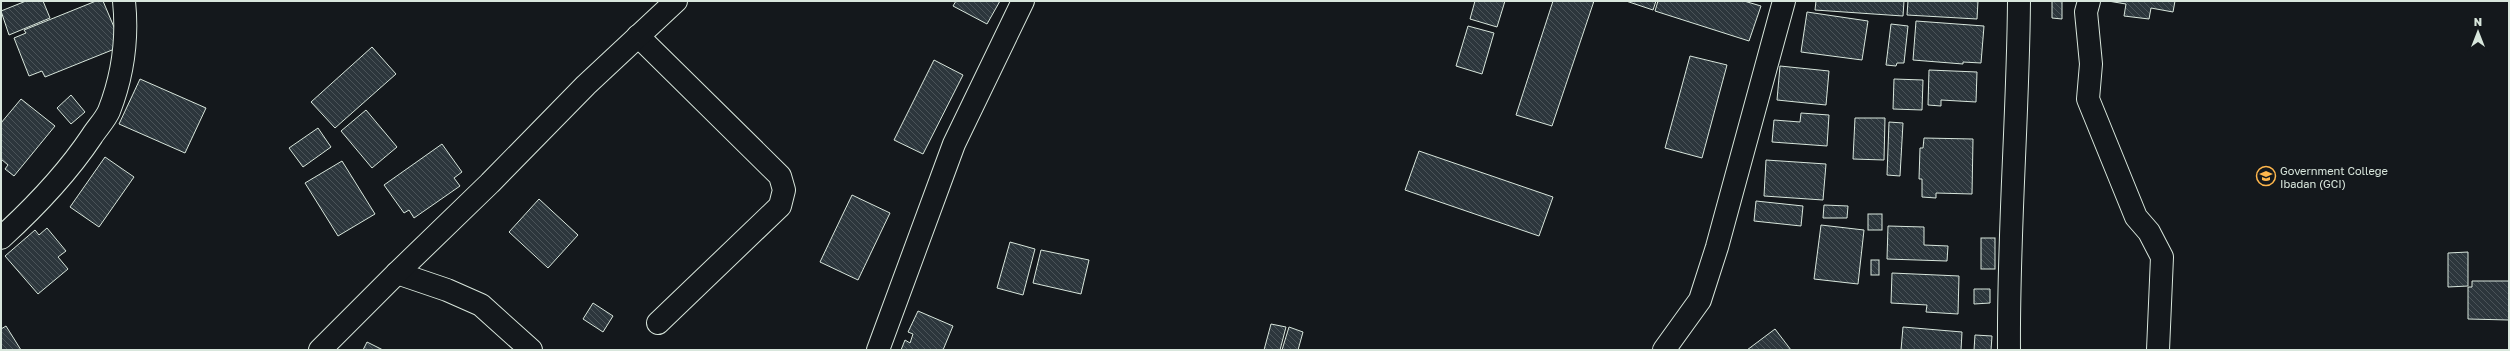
<svg xmlns="http://www.w3.org/2000/svg" width="2510" height="351" font-family="'Golos Text',sans-serif">
<style>
.building{fill:url(#building-back-hatch);stroke:#d8e6dc}
.lines{fill:none;stroke-linecap:round;stroke-linejoin:round}
.minor-casing{stroke:#d8e6dc;stroke-width:24}
.minor{stroke:#14181c;stroke-width:22}
.labels{text-anchor:middle;dominant-baseline:central;stroke-width:3;stroke-linejoin:round;paint-order:stroke}
.poi-label{font-size:11px;fill:#d8e6dc;stroke:#14181c;text-anchor:start}
</style>
<defs>
<pattern id="building-back-hatch" width="6" height="6" patternUnits="userSpaceOnUse"><rect width="6" height="6" fill="#2c363c"/><path d="M-1 5l2 2M0 0l6 6M5-1l2 2" fill="none" stroke="#4a5358"/></pattern>
</defs>
<rect width="100%" height="100%" fill="#14181c"/>
<g class="building">
<path d="M26,1h17l7,17 -41,17 -8,-24z"/>
<path d="M96,1h7l19,45 -77,31 -3,-6 -13,5 -15,-38 12,-5 -2,-3z"/>
<path d="M956,1h44l-13,23 -34,-18z"/>
<path d="M1475,1h30l-8,26 -27,-8z"/>
<path d="M1553,1h41l-42,125 -36,-11z"/>
<path d="M1626,1h30l-3,9z"/>
<path d="M1658,1h86l17,5 -12,35 -94,-30z"/>
<path d="M1816,1h88l-1,15 -88,-6z"/>
<path d="M1908,1h70l-1,18 -70,-4z"/>
<path d="M2052,1h10v18l-10,-1z"/>
<path d="M2108,1h67l-2,11 -22,-4 -2,11 -25,-3 2,-12z"/>
<path d="M1807,12l61,9 -6,39 -61,-8z"/>
<path d="M1916,21l68,5 -3,37 -18,-1v2l-50,-4z"/>
<path d="M1891,24l17,2 -4,37h-7l-1,3 -10,-1z"/>
<path d="M1468,26l26,7 -12,41 -26,-8z"/>
<path d="M372,47l24,27 -61,54 -24,-26z"/>
<path d="M1690,56l37,9 -25,93 -37,-10z"/>
<path d="M934,60l29,15 -40,79 -29,-14z"/>
<path d="M1780,66l49,5 -3,34 -49,-5z"/>
<path d="M1929,70l48,2 -1,30 -35,-2v6l-13,-1z"/>
<path d="M140,79l66,29 -21,45 -66,-29z"/>
<path d="M1894,79l29,1 -1,30 -29,-1z"/>
<path d="M71,95l14,17 -14,12 -14,-16z"/>
<path d="M21,99l34,27 -41,50 -9,-7 3,-4 -7,-6v-36z"/>
<path d="M366,110l31,37 -25,21 -31,-37z"/>
<path d="M1801,113l28,2 -2,31 -55,-4 2,-22 26,2z"/>
<path d="M1855,118h30l-1,42 -31,-1z"/>
<path d="M1889,122l14,1 -3,53 -13,-1z"/>
<path d="M318,128l13,19 -28,20 -14,-19z"/>
<path d="M1924,138l49,1 -1,55 -36,-1v5l-14,-1v-18h-3l1,-31h3z"/>
<path d="M442,144l20,28 -8,6 6,8 -46,32 -5,-8 -5,3 -20,-28z"/>
<path d="M1419,151l134,46 -14,39 -134,-46z"/>
<path d="M105,157l29,20 -35,50 -29,-20z"/>
<path d="M1766,160l60,4 -3,36 -59,-4z"/>
<path d="M342,161l33,53 -37,22 -33,-53z"/>
<path d="M852,195l38,18 -32,67 -38,-18z"/>
<path d="M539,199l39,36 -30,33 -39,-36z"/>
<path d="M1756,201l47,5 -2,20 -47,-5z"/>
<path d="M1824,205l24,1 -1,12h-24z"/>
<rect x="1868" y="214" width="14" height="16"/>
<path d="M1821,225l43,5 -6,54 -44,-5z"/>
<path d="M1888,226l36,1v18l24,1 -1,15 -60,-2z"/>
<path d="M47,228l19,23 -8,6 10,12 -30,25 -33,-38 30,-26 4,5z"/>
<rect x="1981" y="238" width="14" height="31"/>
<path d="M1010,242l25,7 -12,46 -26,-7z"/>
<path d="M1041,250l48,10 -8,34 -48,-11z"/>
<path d="M2468,252v34l-20,1v-34z"/>
<rect x="1871" y="260" width="8" height="15"/>
<path d="M1892,273l67,3 -1,38 -32,-2 1,-7 -36,-2z"/>
<path d="M2472,281h37v39l-41,-1v-32h4z"/>
<path d="M1974,289h16v14l-16,1z"/>
<path d="M593,303l20,13 -10,16 -20,-13z"/>
<path d="M918,311l35,15 -10,24h-42l4,-10 5,3 3,-9 -5,-2z"/>
<path d="M1271,324l15,3 -6,23h-16z"/>
<path d="M6,326l15,24h-20v-21z"/>
<path d="M1289,327l14,5 -5,18h-16z"/>
<path d="M1903,327l59,5 -1,18h-60z"/>
<path d="M1775,329l16,21h-44z"/>
<path d="M1975,335l17,1 -1,14h-17z"/>
<path d="M367,342l16,8h-20z"/>
</g>
<g class="lines">
<g class="minor-casing">
<g id="minor">
<path d="M2089,1l-3,11 5,52 -3,35 48,118 13,15 13,25 -4,93"/>
<path d="M638,36l142,140 4,14 -4,16 -122,117"/>
<path d="M1,238c34,-31 65,-63 91,-102 5,-8 13,-16 17,-25 14,-36 19,-72 15,-110"/>
<path d="M397,273l50,17 34,15 50,45"/>
<path d="M320,350l77,-77 93,-90 96,-98 90,-84"/>
<path d="M878,350l76,-206 69,-143"/>
<path d="M1664,350l36,-50 17,-53 67,-246"/>
<path d="M2009,350c-1,-117 9,-232 10,-349"/>
</g>
</g>
<use href="#minor" class="minor"/>
</g>
<defs>
<g id="school-ring" transform="scale(1)"><circle r="9.5" fill="#14181c" stroke="#ffb74d" stroke-width="1.5"/><path d="M0-5L7-2L0 1L-7-2ZM-4 1L0 2.5L4 1V4Q0 6-4 4Z" fill="#ffb74d"/></g>
</defs>
<g fill-rule="evenodd">
<use href="#school-ring" x="2266" y="176"/>
</g>
<g class="labels">
<g class="poi-label">
<text x="2280" y="170">Government College<tspan x="2280" dy="13">Ibadan (GCI)</tspan></text>
</g>
</g>
<rect width="2510" height="351" fill="none" stroke="#d8e6dc" stroke-width="4"/>
<g transform="translate(2478 32)" stroke="#14181c" stroke-width="3" paint-order="stroke">
<path d="M0-3L7 15L0 10L-7 15Z" fill="#d8e6dc"/>
<text y="-6" font-size="11" font-weight="bold" text-anchor="middle" fill="#d8e6dc">N</text>
</g>
</svg>
